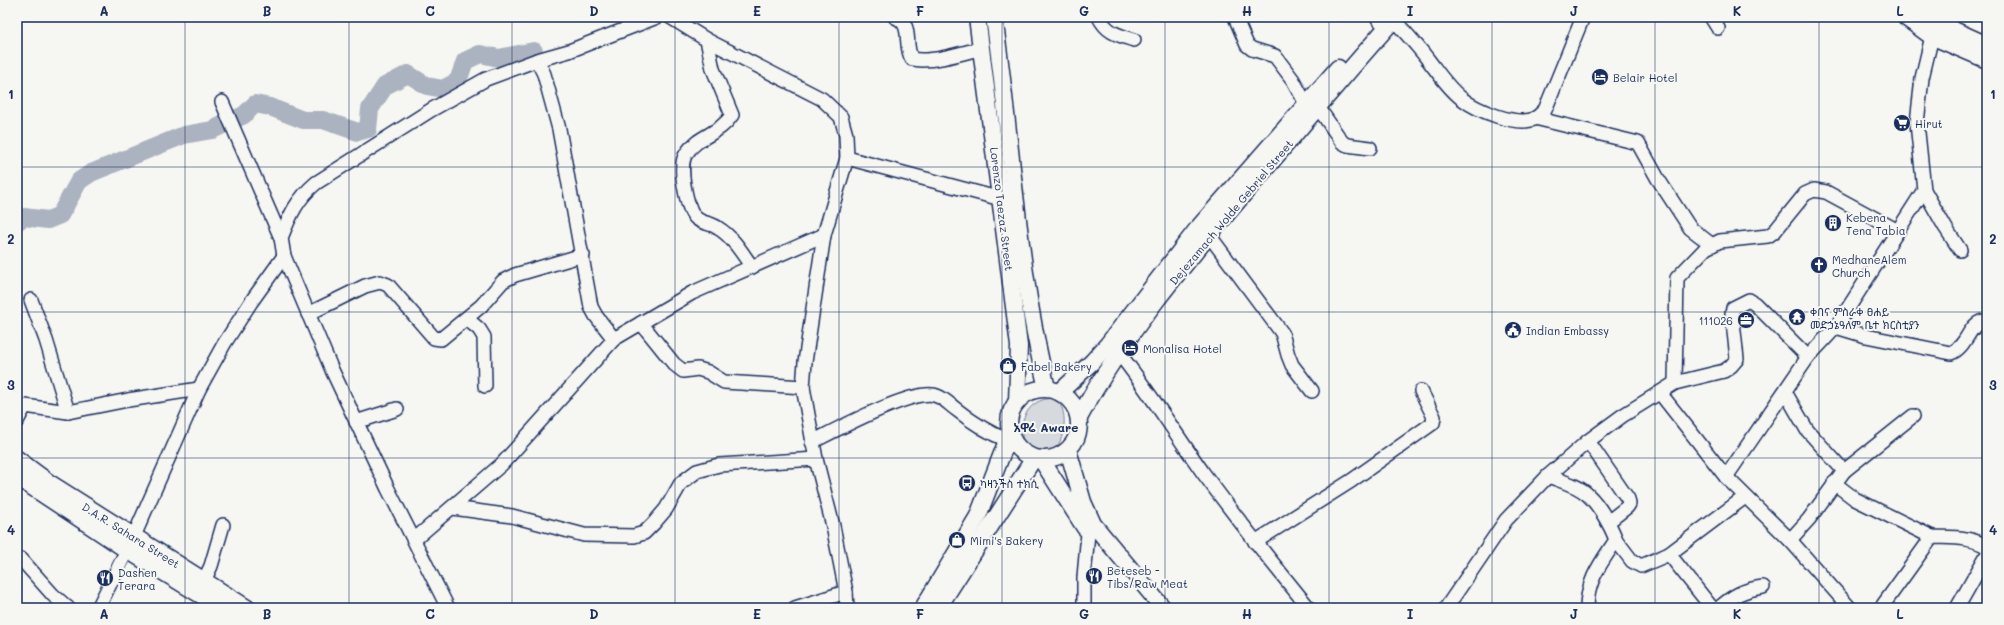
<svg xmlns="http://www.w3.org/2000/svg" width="2004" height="625" font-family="Mali,'Noto Sans Ethiopic',sans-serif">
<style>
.green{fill:#d6d9dd;stroke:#78849e}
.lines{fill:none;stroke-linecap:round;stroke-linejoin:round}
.river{stroke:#abb2c0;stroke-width:18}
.minor-casing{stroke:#1b2f5e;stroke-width:16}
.major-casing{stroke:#1b2f5e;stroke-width:19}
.minor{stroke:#f6f6f2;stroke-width:13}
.major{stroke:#f6f6f2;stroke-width:16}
.grid{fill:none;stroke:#1b2f5e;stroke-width:1;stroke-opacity:0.55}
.labels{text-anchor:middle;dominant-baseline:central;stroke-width:4;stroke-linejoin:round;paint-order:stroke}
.poi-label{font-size:11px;fill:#1b2f5e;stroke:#f6f6f2;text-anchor:start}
.street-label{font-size:11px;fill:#1b2f5e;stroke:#f6f6f2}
.neighbourhood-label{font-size:12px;font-weight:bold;fill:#1b2f5e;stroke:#f6f6f2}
.neatline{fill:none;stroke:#1b2f5e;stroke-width:1.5}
.grid-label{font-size:13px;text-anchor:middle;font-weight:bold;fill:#1b2f5e}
</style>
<rect width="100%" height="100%" fill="#f6f6f2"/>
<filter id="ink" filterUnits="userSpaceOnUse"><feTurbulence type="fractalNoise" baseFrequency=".025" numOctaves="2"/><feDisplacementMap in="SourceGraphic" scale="8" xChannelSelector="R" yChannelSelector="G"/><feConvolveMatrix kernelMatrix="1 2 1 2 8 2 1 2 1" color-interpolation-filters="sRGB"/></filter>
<g filter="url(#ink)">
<path class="green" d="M1051,398c3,2 8,4 10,8 8,15 1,52 -22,50 -23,-1 -27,-54 12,-58z"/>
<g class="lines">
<path class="river" d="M17,222l7,-5 24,3 12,-5 19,-34 12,-8 93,-38 28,-5 32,-15 11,-11 15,3 33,13h20l35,12 10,-3 2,-20 15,-23 23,-12 19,12 16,3 15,-8 7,-20 15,-7 19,4 35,-7"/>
<g class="minor-casing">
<g id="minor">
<path d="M670,17l37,23 115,59 19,18 5,18 1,23 -23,77 -19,127 -2,25 13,72 17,67 13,66 1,16"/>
<path d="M895,17c19,7 8,28 17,42 19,4 51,-6 70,-11"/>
<path d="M1099,17c8,16 19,18 35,23"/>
<path d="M1235,17l12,28 5,4 23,7 18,24 13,24"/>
<path d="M1377,17l3,4"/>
<path d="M1711,17l7,11"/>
<path d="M1394,20c11,12 22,24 32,37 11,14 21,30 35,41 15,12 57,30 75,20 3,-2 6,-6 9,-8l38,-93"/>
<path d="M1934,28l-12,50 -5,45 7,67 21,37 15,23"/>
<path d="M707,40l6,29 19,46c-13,20 -34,20 -46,39 -8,11 0,51 8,62 6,8 16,6 24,12 15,9 24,25 34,39"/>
<path d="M537,60l7,14 15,55 32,178 5,9 18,23"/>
<path d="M222,102l59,136 3,18 48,114 56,119 60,119"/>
<path d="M1318,107l24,35 5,3 23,3"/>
<path d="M1535,118l103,25 20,36 32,49 22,17"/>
<path d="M847,158l154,41"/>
<path d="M1209,235l73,98 6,22 4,10 20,26"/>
<path d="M281,238c9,-23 16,-39 35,-55l115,-73 55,-31 51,-19 32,-9 88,-34"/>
<path d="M31,300l15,40 22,72"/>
<path d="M308,314l57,-28 15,-4 8,3 46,53 7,1 40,-33 22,-25 12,-6 68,-20"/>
<path d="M467,319l12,10 5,8 1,49"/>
<path d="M641,323l33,41 9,7 15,-2 10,3 16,10 79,5"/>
<path d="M1836,327l30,9 85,17c16,-6 17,-28 32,-32l4,1"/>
<path d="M1118,352c31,39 57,81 86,122 34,46 69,90 105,134"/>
<path d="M1675,383l2,-105 29,-30 14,-7 48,-5 7,-5 30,-37 9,-4 12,2 72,39"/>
<path d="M1785,392l22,38 37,41"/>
<path d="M1660,393l66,84 64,63 60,68"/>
<path d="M17,421l8,-15 43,6 60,-12 71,-11"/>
<path d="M356,422l41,-13"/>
<path d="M1588,441l40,58 1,5 -2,3 -19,15"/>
<path d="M812,442c22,-11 105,-56 125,-46 8,3 13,9 20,14 15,12 32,23 50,30"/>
<path d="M1548,476c13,5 30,9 40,19 11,10 23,31 28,45 -15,23 -29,40 -29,68"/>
<path d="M1726,477l82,-120 28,-30 88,-137"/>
<path d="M1834,483l21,16 77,38"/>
<path d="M453,508l59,8 72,19 50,1 10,-3 10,-10 12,-14 15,-26 16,-12 22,-6 97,-6"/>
<path d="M415,539l87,-75 112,-125 78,-46 132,-58"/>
<path d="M1616,540l16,21 9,5 28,-12 76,-57"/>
<path d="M1790,540l19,-21 35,-48 69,-55"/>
<path d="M1255,542l96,-61 82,-58 1,-6 -13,-26"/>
<path d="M1669,554l43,54"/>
<path d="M21,559l32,36 15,13"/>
<path d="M204,581l7,-15 12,-41"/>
<path d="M98,608l36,-72 65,-147 25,-45 27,-42 33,-46"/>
<path d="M795,608l51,-16"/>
<path d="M1084,608v-31l4,-44"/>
<path d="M1446,608l60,-88 42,-44 40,-35 34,-25 53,-33 49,-12 7,-5 6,-7 -5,-46 1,-5 16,-8 6,4 53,53"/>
<path d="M1719,608c15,-13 24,-18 44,-21"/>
<path d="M1881,608l51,-71c18,1 39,-1 55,10"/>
<path d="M1957,608l30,-53"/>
</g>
</g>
<g class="major-casing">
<g id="major">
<path d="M977,17l42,329 -2,56"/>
<path d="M994,17c18,124 23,250 53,371"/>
<path d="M1905,17l26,19 56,24"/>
<path d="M1929,17l7,5 51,23"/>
<circle cx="1044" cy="424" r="35"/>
<path d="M1060,392l32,-30 16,-18 90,-116 140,-160"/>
<path d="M1079,418c46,-86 112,-162 175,-236 47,-55 94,-111 142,-165"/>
<path d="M1068,450l15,52 10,22 70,84"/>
<path d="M17,459l31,23 199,126"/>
<path d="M1041,459l44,69"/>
<path d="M17,477l110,73 95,58"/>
<path d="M923,608l55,-92 32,-83"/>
<path d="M938,608l96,-150"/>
</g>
</g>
<use href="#minor" class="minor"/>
<use href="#major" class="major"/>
</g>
</g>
<path class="grid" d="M185,17v591M349,17v591M512,17v591M675,17v591M839,17v591M1002,17v591M1165,17v591M1329,17v591M1492,17v591M1655,17v591M1819,17v591M17,167h1970M17,312h1970M17,458h1970"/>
<defs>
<g id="hotel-disc" transform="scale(0.9)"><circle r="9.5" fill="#1b2f5e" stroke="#f6f6f2"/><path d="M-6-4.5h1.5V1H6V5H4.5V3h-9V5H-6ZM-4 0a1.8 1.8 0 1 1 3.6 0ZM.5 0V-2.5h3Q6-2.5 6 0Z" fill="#fff"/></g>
<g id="supermarket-disc" transform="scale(0.9)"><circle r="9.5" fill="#1b2f5e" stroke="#f6f6f2"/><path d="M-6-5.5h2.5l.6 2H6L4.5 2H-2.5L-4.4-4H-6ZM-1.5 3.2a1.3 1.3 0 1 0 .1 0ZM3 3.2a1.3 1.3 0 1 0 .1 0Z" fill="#fff"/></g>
<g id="building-disc" transform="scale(0.9)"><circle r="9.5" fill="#1b2f5e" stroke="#f6f6f2"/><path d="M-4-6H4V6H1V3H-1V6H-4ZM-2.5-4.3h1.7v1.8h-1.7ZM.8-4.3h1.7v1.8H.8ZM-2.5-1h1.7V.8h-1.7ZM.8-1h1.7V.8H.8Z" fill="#fff"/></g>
<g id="church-disc" transform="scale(0.9)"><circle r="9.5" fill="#1b2f5e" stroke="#f6f6f2"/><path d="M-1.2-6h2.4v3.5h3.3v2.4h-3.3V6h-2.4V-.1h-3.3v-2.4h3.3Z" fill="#fff"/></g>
<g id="temple-disc" transform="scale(0.9)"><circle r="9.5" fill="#1b2f5e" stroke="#f6f6f2"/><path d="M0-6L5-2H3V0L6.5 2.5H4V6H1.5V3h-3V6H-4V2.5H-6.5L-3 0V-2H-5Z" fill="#fff"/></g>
<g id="office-disc" transform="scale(0.9)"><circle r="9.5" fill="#1b2f5e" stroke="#f6f6f2"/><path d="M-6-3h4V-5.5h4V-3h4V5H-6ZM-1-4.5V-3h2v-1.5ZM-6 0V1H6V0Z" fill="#fff"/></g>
<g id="civic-disc" transform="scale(0.9)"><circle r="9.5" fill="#1b2f5e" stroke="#f6f6f2"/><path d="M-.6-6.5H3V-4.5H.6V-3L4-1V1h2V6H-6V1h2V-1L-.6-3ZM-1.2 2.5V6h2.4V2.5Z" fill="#fff"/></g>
<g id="shop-disc" transform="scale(0.9)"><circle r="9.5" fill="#1b2f5e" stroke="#f6f6f2"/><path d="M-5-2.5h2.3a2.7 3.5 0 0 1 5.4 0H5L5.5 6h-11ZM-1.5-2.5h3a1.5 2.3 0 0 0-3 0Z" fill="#fff"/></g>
<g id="bus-disc" transform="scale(0.9)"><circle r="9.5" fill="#1b2f5e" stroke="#f6f6f2"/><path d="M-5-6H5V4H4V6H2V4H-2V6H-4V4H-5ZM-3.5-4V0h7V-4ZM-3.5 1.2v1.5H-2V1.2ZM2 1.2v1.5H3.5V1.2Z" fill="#fff"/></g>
<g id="restaurant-disc" transform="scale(0.9)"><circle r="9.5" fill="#1b2f5e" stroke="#f6f6f2"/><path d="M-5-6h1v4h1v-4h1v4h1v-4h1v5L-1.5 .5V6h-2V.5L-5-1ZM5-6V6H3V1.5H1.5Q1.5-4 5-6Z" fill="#fff"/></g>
</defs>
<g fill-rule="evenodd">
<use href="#hotel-disc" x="1600" y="77"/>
<use href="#supermarket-disc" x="1902" y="123"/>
<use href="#building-disc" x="1833" y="223"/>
<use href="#church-disc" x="1819" y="265"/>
<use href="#temple-disc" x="1797" y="317"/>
<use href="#office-disc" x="1746" y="320"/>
<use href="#civic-disc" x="1513" y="330"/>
<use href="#hotel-disc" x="1130" y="348"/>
<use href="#shop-disc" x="1008" y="366"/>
<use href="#bus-disc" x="967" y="483"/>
<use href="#shop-disc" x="957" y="540"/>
<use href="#restaurant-disc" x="1094" y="576"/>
<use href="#restaurant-disc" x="105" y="578"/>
</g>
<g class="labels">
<g class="poi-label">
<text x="1613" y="77">Belair Hotel</text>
<text x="1915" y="123">Hirut</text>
<text x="1846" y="217">Kebena<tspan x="1846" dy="13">Tena Tabia</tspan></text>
<text x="1832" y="259">MedhaneAlem<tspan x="1832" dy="13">Church</tspan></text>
<text x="1810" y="311">ቀበና ምስራቀ ፀሐይ<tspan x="1810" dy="13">መድኃኔዓለም ቤተ ክርስቲያን</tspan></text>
<text x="1733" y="320" text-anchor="end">111026</text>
<text x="1526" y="330">Indian Embassy</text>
<text x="1143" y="348">Monalisa Hotel</text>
<text x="1021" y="366">Fabel Bakery</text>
<text x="980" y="483">ካዛንችስ ተክሲ</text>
<text x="970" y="540">Mimi's Bakery</text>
<text x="1107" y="570">Beteseb -<tspan x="1107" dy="13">Tibs/Raw Meat</tspan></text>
<text x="118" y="572">Dashen<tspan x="118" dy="13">Terara</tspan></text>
</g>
<g class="street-label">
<text transform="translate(1002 209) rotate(83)">Lorenzo Taezaz Street</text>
<text transform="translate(1231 212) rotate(-50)">Dejezamach Wolde Gebriel Street</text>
<text transform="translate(131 535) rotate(32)">D.A.R. Sahara Street</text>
</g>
<g class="neighbourhood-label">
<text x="1046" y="427">አዋሬ Aware</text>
</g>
</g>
<rect width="2004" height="625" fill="none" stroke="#f6f6f2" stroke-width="44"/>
<rect x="22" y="22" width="1960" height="581" class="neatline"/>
<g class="grid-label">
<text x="104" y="16">A</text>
<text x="267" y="16">B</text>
<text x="430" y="16">C</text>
<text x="594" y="16">D</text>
<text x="757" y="16">E</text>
<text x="920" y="16">F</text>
<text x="1084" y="16">G</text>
<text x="1247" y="16">H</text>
<text x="1410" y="16">I</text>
<text x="1574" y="16">J</text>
<text x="1737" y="16">K</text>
<text x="1900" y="16">L</text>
<text x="11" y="99">1</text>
<text x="1993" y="99">1</text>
<text x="11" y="244">2</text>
<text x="1993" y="244">2</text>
<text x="11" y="390">3</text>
<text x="1993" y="390">3</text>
<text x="11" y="535">4</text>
<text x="1993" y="535">4</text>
<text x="104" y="619">A</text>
<text x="267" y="619">B</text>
<text x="430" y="619">C</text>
<text x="594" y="619">D</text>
<text x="757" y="619">E</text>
<text x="920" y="619">F</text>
<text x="1084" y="619">G</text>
<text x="1247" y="619">H</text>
<text x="1410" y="619">I</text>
<text x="1574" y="619">J</text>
<text x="1737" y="619">K</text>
<text x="1900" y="619">L</text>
</g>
</svg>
